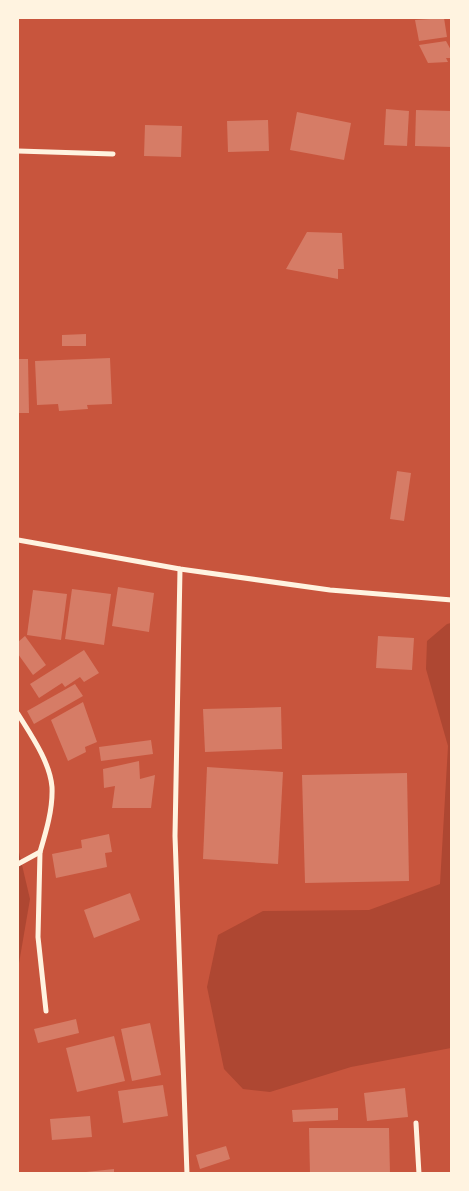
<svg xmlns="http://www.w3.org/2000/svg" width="469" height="1191" font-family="'DejaVu Sans',sans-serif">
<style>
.green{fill:#ae4732}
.building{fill:#d67c66}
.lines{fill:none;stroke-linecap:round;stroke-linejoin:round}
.minor{stroke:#fff3e0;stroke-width:5}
</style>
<rect width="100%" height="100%" fill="#c8553d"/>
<g class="green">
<path d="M451,623v425l-100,19 -81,25 -27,-3 -19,-20 -17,-82 11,-52 45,-24 106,-1 71,-26 8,-138 -22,-77 1,-28 20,-17z"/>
<path d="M18,848l12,51 -12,70z"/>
</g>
<g class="building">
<path d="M444,18l3,19 -28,4 -4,-21z"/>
<path d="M446,41l6,11v6h-6l2,4 -20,1 -9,-18z"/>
<path d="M386,109l23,2 -2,35 -23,-1z"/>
<path d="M416,110l36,1v36l-37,-1z"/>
<path d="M297,112l54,11 -7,37 -54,-10z"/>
<path d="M268,120l1,31 -41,1 -1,-31z"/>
<path d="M145,125l37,1 -1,31 -37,-1z"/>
<path d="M307,232l35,1 2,36h-6v10l-52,-10z"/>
<path d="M86,334v12h-24v-11z"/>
<path d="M110,358l2,46 -25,1 1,4 -29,2 -1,-7 -21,1 -2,-44z"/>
<path d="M18,359h10l1,54h-11z"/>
<path d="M397,471l14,2 -7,48 -14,-2z"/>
<path d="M118,587l36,6 -5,39 -37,-6z"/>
<path d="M72,589l39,5 -7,51 -39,-6z"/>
<path d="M33,590l34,4 -6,46 -34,-5z"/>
<path d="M25,636l21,29 -13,10 -15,-21v-12z"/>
<path d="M378,636l36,2 -2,32 -36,-2z"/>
<path d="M84,650l15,23 -15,9 -4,-5 -15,10 -3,-4 -23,15 -9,-14z"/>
<path d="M75,684l8,12 -49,28 -7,-13z"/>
<path d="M83,702l14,40 -12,5 1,5 -18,9 -17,-41z"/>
<path d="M281,707l1,42 -77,3 -2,-43z"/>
<path d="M151,740l2,14 -52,7 -2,-14z"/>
<path d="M139,761l1,18 15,-4 -4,33h-39l3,-22 -11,2 -1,-19z"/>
<path d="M207,767l76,5 -5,92 -75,-5z"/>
<path d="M407,773l2,108 -104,2 -3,-108z"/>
<path d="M109,834l3,18 -7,1 2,14 -51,11 -4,-24 30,-6 -1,-8z"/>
<path d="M130,893l10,27 -46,18 -10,-28z"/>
<path d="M76,1019l3,14 -41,10 -4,-14z"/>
<path d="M150,1023l11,52 -29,6 -11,-52z"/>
<path d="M114,1036l11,45 -48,11 -11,-44z"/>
<path d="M163,1085l5,31 -45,7 -5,-32z"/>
<path d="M405,1088l3,29 -41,4 -3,-28z"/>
<path d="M338,1108v12l-45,2 -1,-12z"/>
<path d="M90,1116l2,21 -40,3 -2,-21z"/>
<path d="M309,1128h80l1,46h-80z"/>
<path d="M226,1146l4,13 -30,10 -4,-14z"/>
<path d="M114,1169v5h-28v-2z"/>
</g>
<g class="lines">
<g class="minor">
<path d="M18,151l95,3"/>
<path d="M18,540l162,29 150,21 122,10"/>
<path d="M180,569l-5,267 12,338"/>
<path d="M18,714c13,21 32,48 34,73 1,22 -6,45 -12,65l-22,12"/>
<path d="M40,852l-2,85 8,74"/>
<path d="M416,1123l3,51"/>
</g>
</g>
<rect width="469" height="1191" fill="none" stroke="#fff3e0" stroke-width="38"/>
</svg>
